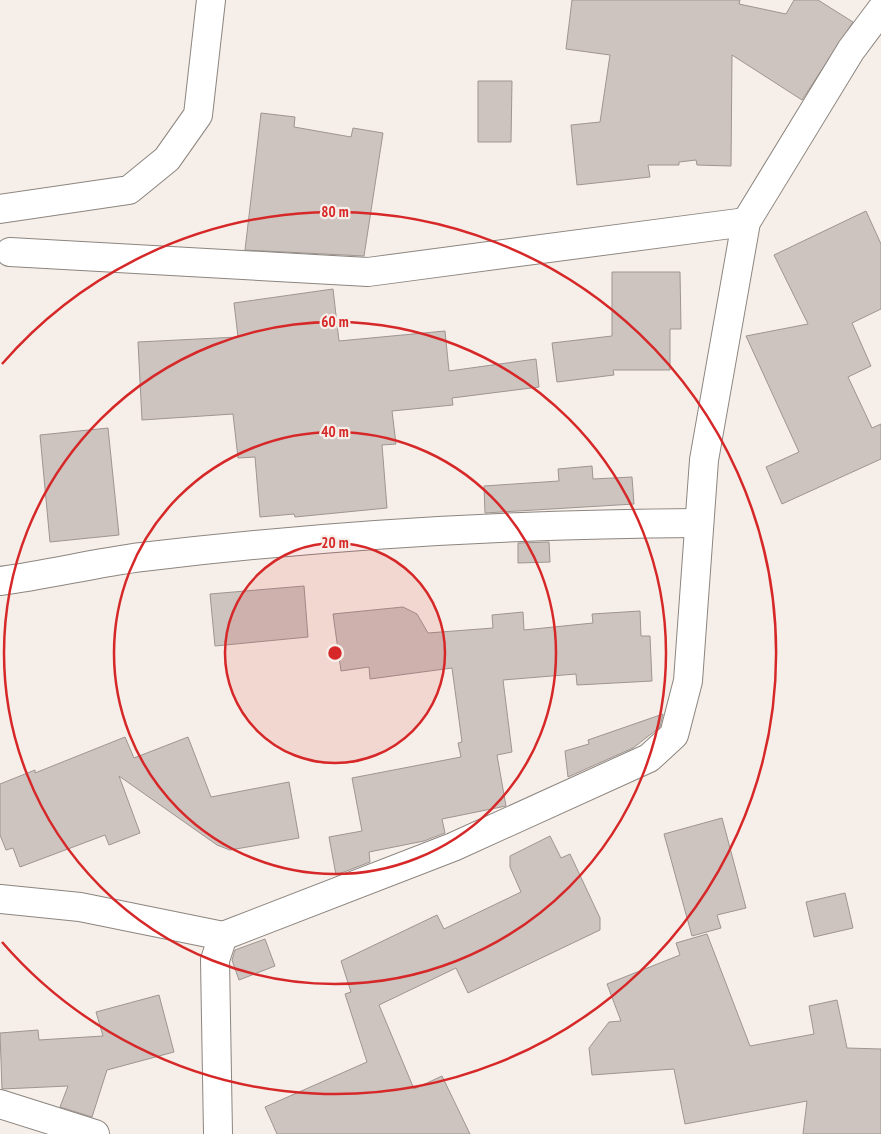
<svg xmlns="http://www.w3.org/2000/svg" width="881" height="1134" font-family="'PT Sans Narrow',sans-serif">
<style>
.building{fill:#cdc4c0;stroke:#9e9591}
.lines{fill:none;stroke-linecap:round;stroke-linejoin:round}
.street-casing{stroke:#8c857f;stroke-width:30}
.street{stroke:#fff;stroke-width:28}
.ring{fill:none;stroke:#d62828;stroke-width:2.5}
.centre{fill:#d62828;stroke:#f6eee8;stroke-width:2.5}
.ring-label{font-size:15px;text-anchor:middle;font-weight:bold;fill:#d62828;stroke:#f6eee8;stroke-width:4.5;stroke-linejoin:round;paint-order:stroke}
</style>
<rect width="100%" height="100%" fill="#f6eee8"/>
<g class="building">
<path d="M572,0h168l-1,4 47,10 8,-14h24l35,22 -51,78 -70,-45 -1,111 -34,-1 -1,-5 -17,2v3h-31l2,12 -73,8 -6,-60 29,-3 10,-67 -44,-6z"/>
<path d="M478,81h34l-1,61h-33z"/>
<path d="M261,113l34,4 -1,10 57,10 2,-9 30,5 -19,123 -119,-6z"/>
<path d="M866,211l15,33v65l-29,14 19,43 -23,11 24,51 9,-4v35l-99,45 -16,-37 33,-15 -53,-116 62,-12 -34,-69z"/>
<path d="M612,272h68l1,57h-11v41h-57l1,5 -57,7 -5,-39 60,-7z"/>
<path d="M333,289l6,52 106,-10 4,40 87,-12 3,28 -87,11 1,7 -61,6 4,33 -14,1 5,63 -92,9 -1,-3 -34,3 -5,-60 -17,1 -5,-44 -91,6 -4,-78 100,-5 -4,-34z"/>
<path d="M108,428l11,107 -69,7 -10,-107z"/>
<path d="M592,466l1,13 39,-2 2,27 -149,9 -1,-27 75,-5 -1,-12z"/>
<path d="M549,542l1,20 -32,1v-20z"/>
<path d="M304,586l4,51 -93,9 -5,-52z"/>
<path d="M403,607l14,7 11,19 65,-5 -1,-13 31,-3 1,18 69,-7 -1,-9 48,-3 1,25h9l2,45 -75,4 -1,-11 -73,6 9,72 -15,3 9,51 -64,13 3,14 -21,8 -55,11 1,10 -34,13 -7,-38 33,-6 -10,-53 109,-21 -3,-14 4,-1 -10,-74 -82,11 -1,-12 -28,4 -8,-57z"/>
<path d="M663,714l-3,13 -27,21 -65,29 -3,-26 24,-7 -1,-4z"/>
<path d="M125,737l9,21 54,-21 23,60 78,-15 10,56 -69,12 -13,-5 -98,-69 21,57 -31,12 -4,-10 -85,32 -7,-19 -7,2 -6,-15v-51l35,-14v3z"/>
<path d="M722,818l24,90 -29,7 4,13 -29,8 -28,-102z"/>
<path d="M550,836l11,22 9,-4 30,64v12l-132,63 -12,-25 -77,37 35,84 28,-13 28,58h-193l-12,-27 102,-45 -22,-68 6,-2 -10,-31 96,-46 7,14 77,-37 -11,-25v-11z"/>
<path d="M845,893l8,35 -39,9 -8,-35z"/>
<path d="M707,934l43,112 64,-12 -5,-28 28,-6 10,48 34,1v85h-78l4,-33 -122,23 -11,-55 -82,6 -3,-27 20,-26 12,-1 -14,-37 73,-29 -4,-12z"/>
<path d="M265,939l10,27 -36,14 -7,-20 3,-10z"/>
<path d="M159,995l15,57 -67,18 -15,47 -32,-10 8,-21 -66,3 -2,-56 38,-3 1,10 64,-4 -7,-24z"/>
</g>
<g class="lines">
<g class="street-casing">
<g id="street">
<path d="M0,209l129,-19 38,-31 31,-44 13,-115"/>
<path d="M10,252l358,20 378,-50"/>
<path d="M0,581c47,-6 94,-18 142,-24 184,-22 371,-33 557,-34"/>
<path d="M0,899l80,8 143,29"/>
<path d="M0,1104l95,30"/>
<path d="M218,1134l-3,-174 8,-24 230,-89 196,-89 25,-23 14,-54 16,-221 42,-238 105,-172 30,-40"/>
</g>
</g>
<use href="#street" class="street"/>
</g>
<circle cx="335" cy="653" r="110" fill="#d62828" fill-opacity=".12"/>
<g class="ring">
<circle cx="335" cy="653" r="110"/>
<circle cx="335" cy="653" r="221"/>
<circle cx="335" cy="653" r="331"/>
<path d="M2 364A441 441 0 1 1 2 942"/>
</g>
<circle cx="335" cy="653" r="8" class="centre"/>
<g class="ring-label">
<text x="335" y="217">80 m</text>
<text x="335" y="327">60 m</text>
<text x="335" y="437">40 m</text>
<text x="335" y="548">20 m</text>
</g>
</svg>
